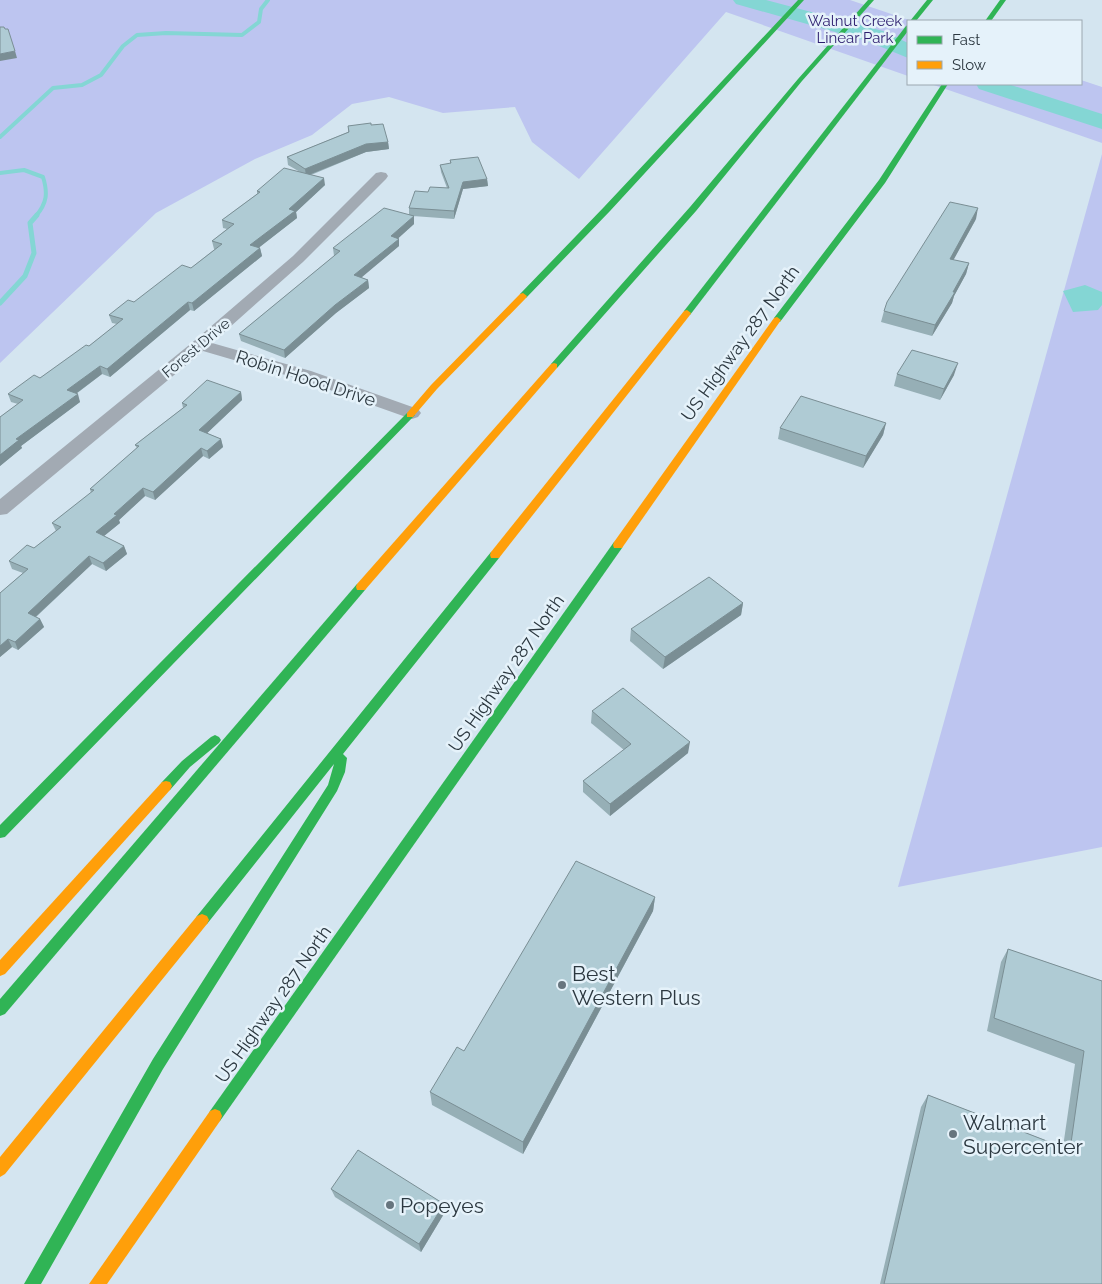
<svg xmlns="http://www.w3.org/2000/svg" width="1102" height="1284" font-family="Raleway,sans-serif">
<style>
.green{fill:#bdc5f0}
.water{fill:#84d6d4}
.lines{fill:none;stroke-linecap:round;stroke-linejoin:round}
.stream-far1{stroke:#84d6d4;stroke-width:4}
.stream{stroke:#84d6d4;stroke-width:5}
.river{fill:#84d6d4;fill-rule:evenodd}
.street{fill:#a2aab3;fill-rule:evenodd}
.fast{fill:#30b455;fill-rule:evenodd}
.slow{fill:#ff9f0a;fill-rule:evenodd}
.wall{fill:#96afb6}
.shaded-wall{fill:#7a8e94}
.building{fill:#afcbd4;stroke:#7a8e94}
.poi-dot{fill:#67757e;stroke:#e5f2fa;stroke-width:2}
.labels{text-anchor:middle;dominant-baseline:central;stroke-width:5;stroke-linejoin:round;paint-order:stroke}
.far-park-label{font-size:15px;fill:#2d1e6f;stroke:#e5f2fa}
.far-street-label{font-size:15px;fill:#2c3840;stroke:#e5f2fa}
.street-label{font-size:18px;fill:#2c3840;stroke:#e5f2fa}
.near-poi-label{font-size:21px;fill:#2c3840;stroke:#e5f2fa;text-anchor:start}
</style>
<rect width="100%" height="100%" fill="#d4e5f0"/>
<g class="green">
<path d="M0,0h850l62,21h-4v55l-182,-64 -147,167 -47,-37 -17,-35 -72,6 -54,-16 -37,7 -40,31 -57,24 -99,54 -156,150z"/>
<path d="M1081,80l21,7v56l-171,-59h150z"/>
<path d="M1102,154v693l-204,40z"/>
</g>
<path class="water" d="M1085,285l17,7v13l-4,5 -25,2 -10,-21z"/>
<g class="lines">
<g class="stream-far1">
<path d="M0,137l53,-49 29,-3 19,-10 22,-29 14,-11 29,-2 76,2 17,-13 2,-13 7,-9"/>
<path d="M0,173l24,-3 19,7c5,16 4,26 -7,39"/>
</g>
<path class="stream" d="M0,303l25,-27 9,-23 -4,-30 7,-8"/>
<g class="river">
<path d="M733,0h33l117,31 25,12v15l-41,-17 -131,-37z"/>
<path d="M976,84h32l94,30v15l-123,-40z"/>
</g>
<path class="street" d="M381,172l5,1 2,3 -2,3 -83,83 -91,81 99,28 107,38 3,4 -3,4 -6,2 -6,-2 -107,-38 -96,-28 -196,163 -7,1v-16l194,-158 99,-85 83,-83z"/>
<g class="fast">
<path d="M798,0h6l-194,211 -84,87h-6v-4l84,-87z"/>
<path d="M868,0h6l-72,81 -106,130 -139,157h-6v-4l139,-157 108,-128z"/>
<path d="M927,0h6l-17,21h-6z"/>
<path d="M1000,0h6l-15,21h-6z"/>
<path d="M908,25v6l-218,284h-6v-4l222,-285z"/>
<path d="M942,84h6l-63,99 -105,139h-6v-4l105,-138z"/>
<path d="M410,412l5,3 -2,2 -408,420 -5,1v-13l407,-412z"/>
<path d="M618,541l4,1 1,3 -1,3 -402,573 -5,2 -5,-2 -2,-5 2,-5 404,-569z"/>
<path d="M495,551l5,4 -1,3 -156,196 4,4 -2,14 -8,19 -174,278 -122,215h-17l129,-225 175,-274 6,-21 -127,160 -5,2 -5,-2 -2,-4 2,-4 294,-364z"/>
<path d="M361,583l4,1 1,3 -1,3 -360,424 -5,2v-17l357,-415z"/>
<path d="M215,735l4,2 2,3 -2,3 -29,24 -20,23 -4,1 -4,-1 -2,-4 2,-4 20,-21 29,-24z"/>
</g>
<g class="slow">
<path d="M523,293l4,3 -1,2 -89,91 -24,28h-6v-4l24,-28 89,-91z"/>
<path d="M687,310l4,3 -1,2 -191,243h-8l-1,-3 1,-3 193,-241z"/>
<path d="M777,317l4,3 -159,228h-8l-1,-3 1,-3 160,-224z"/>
<path d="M554,363l3,1v4l-192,222h-8l-1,-3 1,-3 194,-220z"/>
<path d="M166,781l4,1 2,4 -2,4 -165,184 -5,2v-16l162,-178z"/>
<path d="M202,914l5,2 2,4 -2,4 -202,250 -5,3v-20l197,-241z"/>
<path d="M215,1109l5,2 2,5 -2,5 -113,163h-18l121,-173z"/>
</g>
</g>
<g class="wall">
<path d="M371,125l17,17 1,7 -23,3 -55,23 14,10 -29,27 1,6 -39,30h2l2,8 -68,55 -4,-1 -80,67 -8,-3 -26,20 4,8 -59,44 1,2 -22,18v-49l18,-13 -7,-2 -3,-8 32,-16 49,-32 28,-22 -5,-1 -3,-8 25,-13 57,-34 24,-19h-1l-2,-8 15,-12 -4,-1 -1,-8 35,-26v-3l43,-19 -12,-7 -1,-8 61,-25v-6z"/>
<path d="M450,160l37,19 1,7 -25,3 -9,30 -41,-3h1v8l-16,14 1,1v7l-38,31 7,3 1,8 -33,25 -51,45 -44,-17 -2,-7 95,-78 -1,-8 76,-33v-7l19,-16 19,-4 -6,-16 -1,-7 10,-1z"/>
<path d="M976,219l-23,41 16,3 -3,11 -12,22 -2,7 -20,33 -51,-14 3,-11z"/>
<path d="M897,374l57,1 -14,25 -46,-14z"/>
<path d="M241,392l1,8 -35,33 14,6 2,8 -14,12 -6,-3 -48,44 -10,-4 -26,24 1,3 -16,13 20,10 3,8 -21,17 -14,-7 -56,53 4,2 4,8 -26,23 -6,-3 -12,10v-64l23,-20 -11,-4 -3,-8 25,-13 22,-17 -4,-8 39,-30 -1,-4 47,-41 -2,-3 48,-37 -1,-5z"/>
<path d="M886,423l-3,12 -20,33 -85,-29 2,-11z"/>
<path d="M743,603l-2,12 -78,54 -33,-28 1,-12z"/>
<path d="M592,711l96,42 -78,63 -27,-24v-11l41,-31 -33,-27z"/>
<path d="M655,897l-2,14 -130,243 -91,-49 -2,-13 34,-41z"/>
<path d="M1008,949l94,32v303h-222l41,-177 7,-12 135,52 12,-83 -88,-33 14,-69z"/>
<path d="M331,1189l113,15 1,8 -24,40 -86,-55z"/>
</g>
<g class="shaded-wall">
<path d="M15,51l2,7 -17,3v-7z"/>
<path d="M388,142l1,7 -23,3 -60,24 -1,-7 61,-25z"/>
<path d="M324,178l1,7 -29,27 1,6 -45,35 -2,-8 39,-36z"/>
<path d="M487,179l1,7 -25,3 -9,30v-8l9,-29z"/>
<path d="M978,208l-2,11 -28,51 2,-11z"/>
<path d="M414,216v8l-22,20 -1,-8z"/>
<path d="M399,239v7l-44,37 -1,-8z"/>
<path d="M260,248l2,8 -68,55 -2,-8z"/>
<path d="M969,263l-3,11 -12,22 -2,7 -20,33 3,-11z"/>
<path d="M368,280l1,8 -33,25 -51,45 -1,-8 51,-45z"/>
<path d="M188,302l2,8 -80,67 -3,-8z"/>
<path d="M958,363l-4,12 -14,25 4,-11z"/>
<path d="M100,366l2,8 -32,24 -3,-8z"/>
<path d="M241,392l1,8 -40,38 -3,-8z"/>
<path d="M78,394l2,8 -59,44 1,2 -22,18v-11l16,-16z"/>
<path d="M886,423l-3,12 -20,33 3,-12z"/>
<path d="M221,439l2,8 -14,12 -2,-8z"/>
<path d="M201,448l2,8 -48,44 -2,-8z"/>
<path d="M143,488l2,8 -26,24 1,3 -21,17 -3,-8 18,-18z"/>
<path d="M124,546l3,8 -21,17 -3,-8z"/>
<path d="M89,556l3,8 -61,57 -3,-8z"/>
<path d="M743,603l-2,12 -78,54 2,-12z"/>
<path d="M40,619l4,8 -26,23 -3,-8z"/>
<path d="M8,639l4,8 -12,10v-11z"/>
<path d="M690,742l-2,11 -78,63v-12z"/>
<path d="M655,897l-2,14 -130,243v-12z"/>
<path d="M444,1204l1,8 -24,40 -2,-8z"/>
</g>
<g class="building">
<path d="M0,27h4l1,2h3l7,22 -15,3z"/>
<path d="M371,123v2l12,-1 5,18 -22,2 -61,25 -18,-12 62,-25 -1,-6z"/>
<path d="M478,157l9,22 -24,3 -9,29 -45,-3 6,-17 13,1 2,-5 19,1 -9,-23 11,-2 -1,-3z"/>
<path d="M284,168l40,10 -35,31 6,2 -45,34 10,3 -68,55 -4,-1 -81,67 -7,-3 -33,24 11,4 -62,45 3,1 -19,15v-38l23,-17 -15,-6 26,-19 6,3 46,-33 3,1 34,-27 -14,-4 19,-15 6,2 48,-37 9,3 31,-24 -10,-3 22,-17 -12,-4 38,-28 -3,-1z"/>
<path d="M950,202l28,6 -28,51 19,4 -16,29h2l-20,33 -51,-14 3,-9z"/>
<path d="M384,208l30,8 -23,20 8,3 -45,36 14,5 -33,25 -51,45 -45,-16 101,-83 -7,-3z"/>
<path d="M912,350l46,13 -14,26 -47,-15z"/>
<path d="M207,380l34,12 -42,38 22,9 -14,12 -6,-3 -48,44 -10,-4 -29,26 3,1 -21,17 28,14 -21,17 -14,-7 -61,57 12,6 -25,23 -7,-3 -8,7v-53l28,-24 -19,-8 18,-16 7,3 27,-21 -9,-4 42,-33 -4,-1 49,-43 -4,-1 52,-40 -5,-2z"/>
<path d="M801,396l85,27 -20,33 -86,-28z"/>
<path d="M709,577l34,26 -78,54 -34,-28z"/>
<path d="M623,688l67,54 -80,62 -27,-23 48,-37 -39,-33z"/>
<path d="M576,861l79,36 -132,245 -93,-50 27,-45 7,4z"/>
<path d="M1008,949l94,32v303h-218l44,-189 142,55 14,-99 -90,-33z"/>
<path d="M358,1150l86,54 -25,40 -88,-55z"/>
</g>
<g class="poi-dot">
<circle cx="562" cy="985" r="5"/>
<circle cx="953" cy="1134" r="5"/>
<circle cx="390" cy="1205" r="5"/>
</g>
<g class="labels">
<g class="far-park-label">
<text x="855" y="21">Walnut Creek<tspan x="855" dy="17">Linear Park</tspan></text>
</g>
<g class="far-street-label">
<text transform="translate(196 348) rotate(-40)">Forest Drive</text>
</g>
<g class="street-label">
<text transform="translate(740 343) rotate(-54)">US Highway 287 North</text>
<text transform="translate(306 378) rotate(18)">Robin Hood Drive</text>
<text transform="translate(506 673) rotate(-55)">US Highway 287 North</text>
<text transform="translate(273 1004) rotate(-55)">US Highway 287 North</text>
</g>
<g class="near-poi-label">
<text x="572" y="973">Best<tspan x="572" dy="24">Western Plus</tspan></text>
<text x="963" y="1122">Walmart<tspan x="963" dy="24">Supercenter</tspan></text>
<text x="400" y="1205">Popeyes</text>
</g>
</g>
<rect x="907" y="20" width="175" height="65" fill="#e5f2fa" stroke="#9ba8b0"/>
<rect x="917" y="36" width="25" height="8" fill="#30b455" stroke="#9ba8b0"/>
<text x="952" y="45" font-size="15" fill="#2c3840">Fast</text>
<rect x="917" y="61" width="25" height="8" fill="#ff9f0a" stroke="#9ba8b0"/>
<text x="952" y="70" font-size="15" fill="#2c3840">Slow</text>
</svg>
